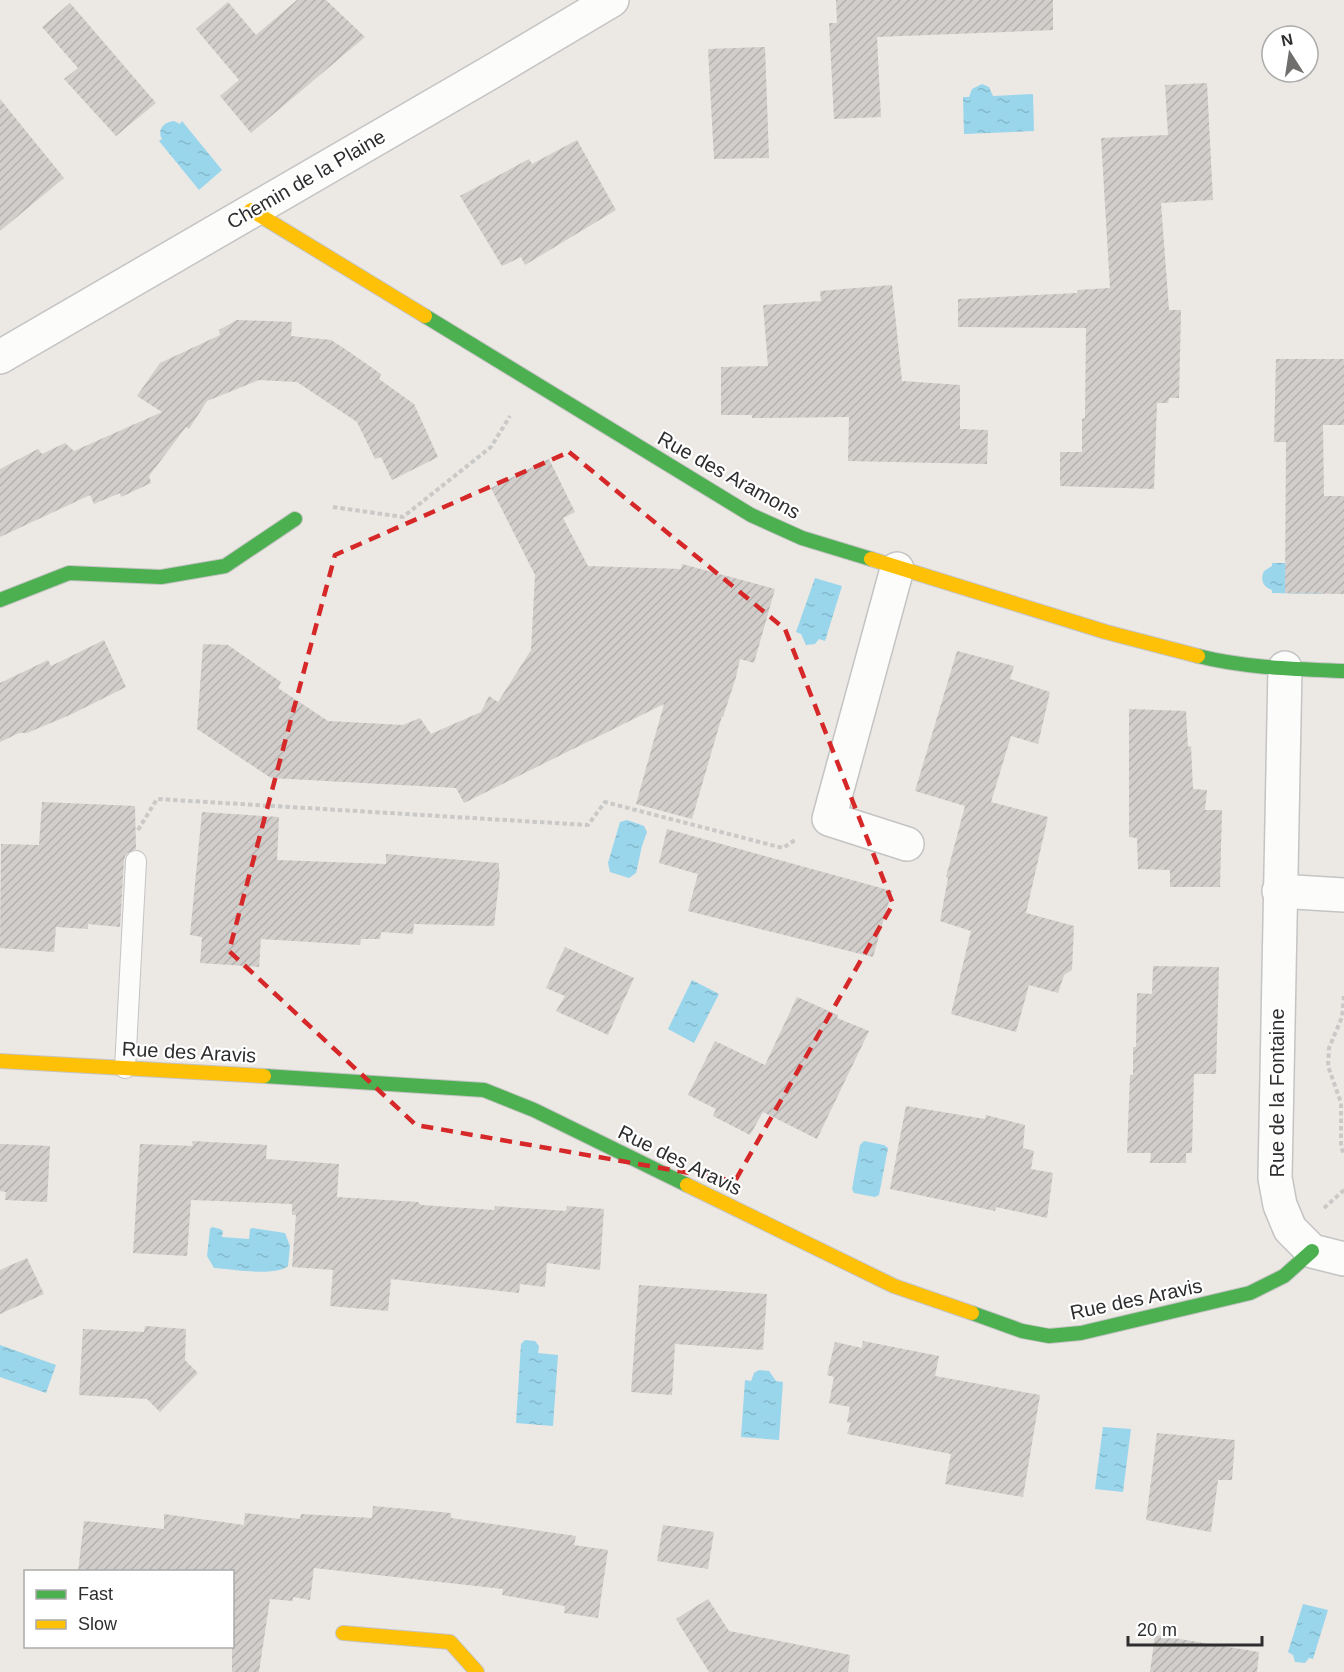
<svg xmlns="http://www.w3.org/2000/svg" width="1344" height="1672" font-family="Arial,sans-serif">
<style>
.water{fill:url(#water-ripples)}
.building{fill:url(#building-hatch)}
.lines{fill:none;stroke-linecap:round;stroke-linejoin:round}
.lane-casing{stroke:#c5c4c5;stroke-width:22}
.street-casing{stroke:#c5c4c5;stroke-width:36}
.fast-casing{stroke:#c5c4c5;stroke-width:16}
.slow-casing{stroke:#c5c4c5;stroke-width:16}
.path{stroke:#c9c9c8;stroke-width:4;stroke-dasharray:4.5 3;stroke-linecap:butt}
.lane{stroke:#fcfcfb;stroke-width:20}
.street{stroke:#fcfcfb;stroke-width:33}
.fast{stroke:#4caf50;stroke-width:14}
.slow{stroke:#ffc107;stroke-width:14}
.marked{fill:none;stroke:#d62828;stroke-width:4.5;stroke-dasharray:12 8;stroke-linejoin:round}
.labels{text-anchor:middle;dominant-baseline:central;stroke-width:4.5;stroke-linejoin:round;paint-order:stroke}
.street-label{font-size:20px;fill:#2e2e2e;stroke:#fff}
</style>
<defs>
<pattern id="water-ripples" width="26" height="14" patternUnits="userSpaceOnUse" patternTransform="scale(1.5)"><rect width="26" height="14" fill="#99d6ec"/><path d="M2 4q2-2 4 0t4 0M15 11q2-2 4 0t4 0" fill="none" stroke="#84b8cb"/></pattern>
<pattern id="building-hatch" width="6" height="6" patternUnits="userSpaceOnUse" patternTransform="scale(1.5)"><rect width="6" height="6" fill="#d1cecb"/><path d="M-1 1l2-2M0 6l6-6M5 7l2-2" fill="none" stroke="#b4b1af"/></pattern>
</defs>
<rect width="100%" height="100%" fill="#ece8e4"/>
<g class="water">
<path d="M982,84l7,3 4,9 40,-2 1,37 -70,3 -1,-37h6l3,-8z"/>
<path d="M174,121l6,3 2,-3 40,49 -23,20 -40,-49 3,-2c-5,-10 2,-17 12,-18z"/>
<path d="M1272,563h50v31l-50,-1v-3c-9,-3 -12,-10 -8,-19l8,-5z"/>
<path d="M815,578l27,8 -17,55 -6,-2 -4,5 -9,1 -5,-11 -5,-2z"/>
<path d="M627,820l17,6 3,6 -5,14 -6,27 -7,5 -19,-6 -2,-9 12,-41z"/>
<path d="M692,980l27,14 -25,49 -26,-14z"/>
<path d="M864,1141l20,4 4,3 -9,47 -4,2 -21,-4 -2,-4 8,-44z"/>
<path d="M212,1227l8,2 3,2 -1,6 27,2 1,-10 3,-1 32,5 5,13 -2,20c-14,11 -55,3 -74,2l-7,-12 3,-27z"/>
<path d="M525,1340l10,1 4,5 -1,7 20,2 -5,71 -37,-3 5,-79z"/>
<path d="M0,1345l56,20 -10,28 -46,-16z"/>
<path d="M759,1370l10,1 7,10 7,1 -4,58 -38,-3 4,-57 6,1 3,-8z"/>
<path d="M1103,1427l28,2 -8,63 -28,-3z"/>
<path d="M1303,1604l25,6 -15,49 -4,-1 -4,5 -10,-1 -2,-7 -5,-3z"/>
</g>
<g class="building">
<path d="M297,0h29l39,37 -114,96 -31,-37 19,-16 -43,-51 32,-27 28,33z"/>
<path d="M836,0h217v30l-176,7 4,80 -47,2 -5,-96h8z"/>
<path d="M70,3l86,100 -40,33 -52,-57 14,-11 -36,-41z"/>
<path d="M765,47l4,111 -55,1 -6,-110z"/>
<path d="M1207,83l6,117 -52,3 8,107h12l-2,88h-10l-1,5h-11l-3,86 -94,-3v-34h22v-33l3,-1 1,-90 -128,-1v-28l119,-6 1,-3 32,-2 -9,-150 67,-3 -3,-50z"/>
<path d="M0,99l64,79 -64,53z"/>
<path d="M577,140l39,70 -91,55 -4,-8 -19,9 -42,-70 69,-37 3,5z"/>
<path d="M892,285l10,96 58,4v44l28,1 -1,34 -139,-3 1,-44 -97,1v-3h-31v-48l47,-1 -5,-61 58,-4 -1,-10z"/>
<path d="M237,320l55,2 -1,14 40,4 17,11 33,23 -2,5 35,25 24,53 -46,23 -11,-23 -6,2 -18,-37 -60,-40 -38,-2 -52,21 -18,28 -3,-2 -37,49 2,7 -30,14 -1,-4 -26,11 -4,-9 -90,42v-68l38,-20 4,5 23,-11 9,8 88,-39 -25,-16 23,-33 60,-28 -1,-5z"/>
<path d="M1276,359h68v66h-21l1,71h20v98l-59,-1 1,-151h-12z"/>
<path d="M549,459l26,53 -12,6 25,48 93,3 1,-5 93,25 -21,74 -14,-4 -4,18 -13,40 -1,-1 -30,103 -56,-15 28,-100 -200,99 -8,-15 -185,-10 -74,-49 6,-85 25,1 53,37 -3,6 50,33 75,4 17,-7 11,16 50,-22 8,-16 9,6 33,-52 4,-75 -44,-87z"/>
<path d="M104,640l22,47 -54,27 -45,19h-8l-19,9v-59l48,-23 3,6z"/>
<path d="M957,651l57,15 -4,13 40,13 -12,52 -27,-8 -20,66 57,15 -22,96 48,13 -2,44 -8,5 -6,18 -29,-8 -13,47 -65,-18 20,-83 -31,-10 8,-43 -2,-1 19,-71 -50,-15z"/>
<path d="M1129,709l57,2 2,36 3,-1 2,43 14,1 -2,20h17l-2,77h-50v-17l-32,-1 -1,-31 -8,-1z"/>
<path d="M42,802l93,4 1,43 -10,5 -2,6 -4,67 -32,-3v5l-32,-2 -2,25 -54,-4 1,-104 38,1z"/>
<path d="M202,812l77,5 -2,43 109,4v-10l113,9v8l1,1 -6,54 -80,-2 -1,10 -32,-2 -1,7h-19l-1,6 -99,-6 -2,28 -59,-4 2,-26 -12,-2z"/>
<path d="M667,829l225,62 -19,66 -185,-46 10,-37 -39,-11z"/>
<path d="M565,947l69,31 -26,57 -52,-24 9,-15 -19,-8z"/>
<path d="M1153,966l66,1 -3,107h-22l-2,79h-6v10h-36l1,-10h-24l3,-78h3v-28h3l1,-54 15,1z"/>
<path d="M797,997l41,18 -1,3 32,13 -52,108 -54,-27 -13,23 -37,-19 3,-7 -28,-14 27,-54 50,24z"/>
<path d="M906,1106l79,13 1,-4 39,10 -2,23 11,3 -3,18 22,4 -6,45 -51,-11 -1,4 -105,-22z"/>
<path d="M192,1141l75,4 -1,14 73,5 -2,33 81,5 3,3 73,5 1,-4 71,5 1,-5 37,3 -4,61 -53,-7 -2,24 -25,-3 -1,9 -128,-14 -3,32 -58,-5 3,-36 -41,-3 4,-52h-4v-11l-101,-4 -4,56 -54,-3 7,-109 53,2z"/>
<path d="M0,1144l50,2 -3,56 -42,-2 1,-8 -6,-1z"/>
<path d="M27,1258l17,36 -44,20v-44z"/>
<path d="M639,1285l128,9 -4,56 -88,-6 -3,51 -41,-3z"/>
<path d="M145,1326l41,3 -1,31 13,13 -38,39 -13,-13 -68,-4 4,-66 61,3z"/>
<path d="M863,1341l76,15 -4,20 105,19 -17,102 -78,-13 6,-30 -104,-20 4,-11 -4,-1 3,-15 -21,-4 5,-26 -7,-2 8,-33 27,6z"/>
<path d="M1157,1433l78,7 -3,40h-14l-7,52 -65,-12z"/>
<path d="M373,1506l78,7v5l125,18 -2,9 34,5 -10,68 -34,-5 1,-7 -63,-11 1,-6 -189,-21 -4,32 -17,-3v4l-23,-2 -11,73h-27v-100h-154l6,-51 80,8v-15l80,11 1,-12 55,6 1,-5 71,4z"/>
<path d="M663,1525l51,7 -6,37 -51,-8z"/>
<path d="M708,1599l21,32 121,24 -2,17h-139l-33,-53z"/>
<path d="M1155,1635l104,17 -2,20h-107z"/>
</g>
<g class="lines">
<g class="lane-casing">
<path id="lane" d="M125,1068l11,-207"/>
</g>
<g class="street-casing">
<g id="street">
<path d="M0,357l491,-285 121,-72"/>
<path d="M897,569l-68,250 78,25"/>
<path d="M1285,668l-10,510 5,27 10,24 22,22 32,8"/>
<path d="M1279,891l65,4"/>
</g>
</g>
<g class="fast-casing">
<g id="fast">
<path d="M425,316l326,199 51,23 69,21"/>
<path d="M0,600l69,-27 92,4 64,-11 70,-47"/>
<path d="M1198,656c47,12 98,13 146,15"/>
<path d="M264,1076l220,14 50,20 153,75"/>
<path d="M972,1313l50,18 27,5 32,-3 169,-40 34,-17 28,-25"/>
</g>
</g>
<g class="slow-casing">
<g id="slow">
<path d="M251,210l174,106"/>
<path d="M871,559l235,73 92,24"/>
<path d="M0,1061l264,15"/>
<path d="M687,1185l207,101 78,27"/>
<path d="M343,1633l107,9 27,30"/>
</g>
</g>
<g class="path">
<path d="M333,507l70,10 88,-70 19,-31"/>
<path d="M138,830l19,-31 431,26 17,-23 178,46 12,-8"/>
<path d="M1344,996l-2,21 -13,31 -1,18 13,37v44l3,7"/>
<path d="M1324,1208l20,-18"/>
</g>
<use href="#lane" class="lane"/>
<use href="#street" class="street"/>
<use href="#fast" class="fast"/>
<use href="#slow" class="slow"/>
</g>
<path class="marked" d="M569,452l216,177 108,275 -158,277 -319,-56 -187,-174 106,-396z"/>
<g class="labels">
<g class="street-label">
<text transform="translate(306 179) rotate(-30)">Chemin de la Plaine</text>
<text transform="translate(729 475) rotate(29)">Rue des Aramons</text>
<text transform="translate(189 1052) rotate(3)">Rue des Aravis</text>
<text transform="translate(1277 1093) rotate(-90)">Rue de la Fontaine</text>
<text transform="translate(680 1160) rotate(26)">Rue des Aravis</text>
<text transform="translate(1136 1299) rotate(-12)">Rue des Aravis</text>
</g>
</g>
<rect x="24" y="1570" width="210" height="78" fill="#ffffff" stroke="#ababab" stroke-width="1.5"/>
<rect x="36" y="1590" width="30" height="9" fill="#4caf50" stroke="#ababab" stroke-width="1.5"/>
<text x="78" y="1600" font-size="18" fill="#2e2e2e">Fast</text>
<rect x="36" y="1620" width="30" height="9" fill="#ffc107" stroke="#ababab" stroke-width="1.5"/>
<text x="78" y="1630" font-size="18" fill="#2e2e2e">Slow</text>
<g transform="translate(1290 54) rotate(348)"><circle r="28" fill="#ffffff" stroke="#ababab" stroke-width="1.5"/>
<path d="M0-4.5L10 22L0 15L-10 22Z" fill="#706f6e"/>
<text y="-9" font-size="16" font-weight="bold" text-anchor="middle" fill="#2e2e2e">N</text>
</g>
<path d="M1128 1636v9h134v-9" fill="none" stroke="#2e2e2e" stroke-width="3"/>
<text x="1137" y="1636" font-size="18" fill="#2e2e2e" stroke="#ffffff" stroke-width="4.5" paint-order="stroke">20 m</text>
</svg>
